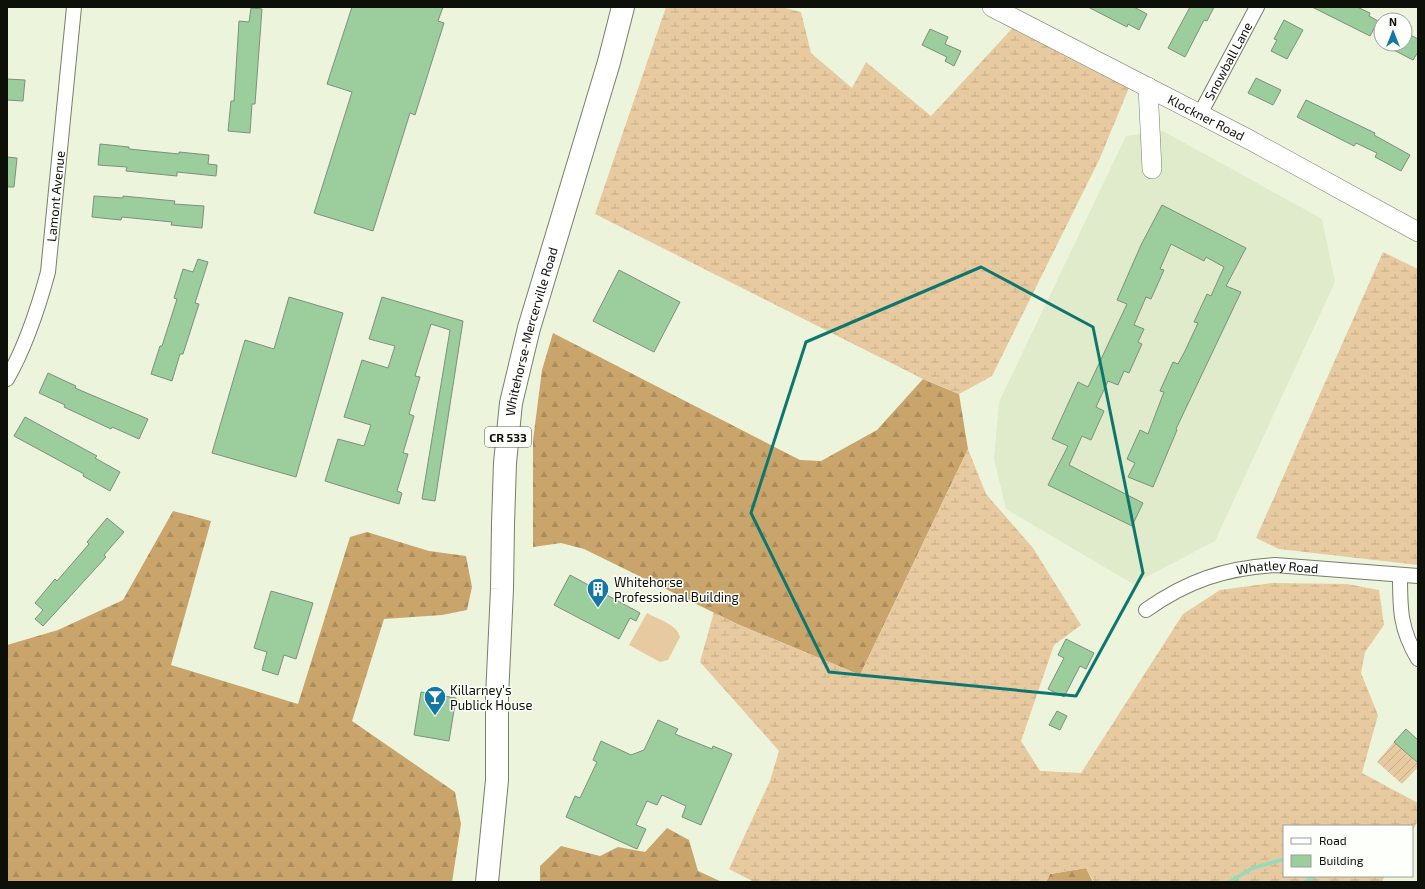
<svg xmlns="http://www.w3.org/2000/svg" width="1425" height="889" font-family="'Exo 2',sans-serif">
<style>
.built{fill:#e0ebcb}
.grass{fill:#e7ca9f}
.forest{fill:url(#forest-firs)}
.wetland{fill:url(#wetland-marsh)}
.garden{fill:url(#garden-furrows)}
.lines{fill:none;stroke-linecap:round;stroke-linejoin:round}
.stream{stroke:#91dbbe;stroke-width:3.5}
.building{fill:#9ccd9c;stroke:#7d907d}
.minor-casing{stroke:#777f68;stroke-width:16}
.secondary-casing{stroke:#777f68;stroke-width:20}
.primary-casing{stroke:#777f68;stroke-width:24}
.minor{stroke:#fff;stroke-width:14}
.secondary{stroke:#fff;stroke-width:19}
.primary{stroke:#fff;stroke-width:22}
.marked{fill:none;stroke:#0f766e;stroke-width:3;stroke-linejoin:round}
.labels{text-anchor:middle;dominant-baseline:central;stroke-width:3;stroke-linejoin:round;paint-order:stroke}
.shield{fill:#fdfffa;stroke:#555851;stroke-width:1}
.shield-label{font-size:12px;font-weight:bold;fill:#0d1008}
.street-label{font-size:13px;fill:#0d1008;stroke:#fdfffa}
.poi-label{font-size:13px;fill:#0d1008;stroke:#fdfffa;text-anchor:start}
</style>
<defs>
<pattern id="forest-firs" width="22" height="20" patternUnits="userSpaceOnUse"><rect width="22" height="20" fill="#c9a56c"/><path d="M5 1l3.5 6h-7zM16 11l3.5 6h-7z" fill="#ab8d5c"/></pattern>
<pattern id="wetland-marsh" width="20" height="14" patternUnits="userSpaceOnUse"><rect width="20" height="14" fill="#e7ca9f"/><path d="M1 5h8M5 5V1M11 12h8M15 12V8" fill="none" stroke="#c5ac87"/></pattern>
<pattern id="garden-furrows" width="10" height="10" patternUnits="userSpaceOnUse"><rect width="10" height="10" fill="#e7ca9f"/><path d="M-1 1l2-2M0 10L10 0M9 11l2-2" fill="none" stroke="#c5ac87"/></pattern>
</defs>
<rect width="100%" height="100%" fill="#ecf5dc"/>
<path class="built" d="M1163,131l159,88 13,63 -120,259 -82,43 -127,-75 -12,-50 5,-57 127,-266z"/>
<path class="grass" d="M647,613c10,6 30,11 33,24l-12,23 -8,2 -31,-17z"/>
<g class="forest">
<path d="M553,333l247,127 21,1 56,-31 46,-51 36,15 9,55 -108,226 -123,-51 -153,-75 -23,-6 -28,4v-107l9,-70z"/>
<path d="M173,511l38,10 -40,144 127,39 52,-167 17,-5 62,19 37,5 6,31 -5,23 -25,5 -58,4 -32,102 103,71 6,32 -9,58h-445v-237l51,-15 65,-30z"/>
<path d="M667,828l22,12 9,31 24,11h-182v-16l21,-20 39,10 18,-9 27,5z"/>
<path d="M1086,868l7,14h-47l4,-8z"/>
</g>
<g class="wetland">
<path d="M666,7h115l20,5 10,41 41,35 14,-26 65,54 90,-97 112,59 -33,80 -108,218 -33,18 -36,-15 -328,-165z"/>
<path d="M1383,252l35,17v296l-139,-16 -23,-11z"/>
<path d="M968,449l18,45 47,54 48,77 -27,20 -33,96 19,30 41,2 102,-159 37,-24 52,-7 75,1 32,6 5,35 -19,27 -4,21 17,42 -16,58 56,30v18l-6,10v-5h-128v50h101l-3,6h-288l-8,-14 -36,6 -4,8h-292l-25,-13 41,-88 9,-30 -79,-89 14,-50 23,12 123,51z"/>
</g>
<path class="garden" d="M1394,742l24,22v3l-16,17 -25,-22z"/>
<g class="lines">
<g class="stream">
<path d="M1229,882l24,-14 31,-9"/>
<path d="M1305,882l10,-6"/>
</g>
</g>
<g class="building">
<path d="M352,7h91l-5,14 6,2 -29,92 -5,-2 -37,118 -59,-18 38,-121 -25,-8z"/>
<path d="M1088,7h46l13,7 -8,16 -11,-6 -1,3z"/>
<path d="M1190,7h24l-7,14 -3,-1 -19,37 -17,-9z"/>
<path d="M1312,7h45l13,6 -1,3 9,5 -8,15z"/>
<path d="M251,8l11,1 -7,95h-3l-2,29 -22,-2 3,-30h3l5,-80 10,1z"/>
<path d="M1284,20l19,10 -16,29 -16,-8 6,-11 -3,-1z"/>
<path d="M930,29l18,8 -3,7 16,7 -7,15 -9,-5 2,-4 -25,-12z"/>
<path d="M1405,32l13,7v13l-5,8 -31,-16h23z"/>
<path d="M1256,78l25,12 -8,15 -25,-12z"/>
<path d="M7,79l18,1 -2,21 -16,-1z"/>
<path d="M1306,100l69,33 -1,2 36,20 -9,16 -26,-14 2,-4 -21,-10 -2,3 -57,-29z"/>
<path d="M100,144l29,3v2l50,5v-2l30,3 -1,9 9,1 -1,11 -39,-4v4l-51,-5 1,-4 -29,-2z"/>
<path d="M7,157l10,1 -3,29h-7z"/>
<path d="M94,196l29,2v-2l52,5 -1,3 30,2 -2,22 -31,-3 1,-3 -50,-5 -1,3 -29,-3z"/>
<path d="M1162,205l84,43 -20,38 15,6 -65,137 1,1 -24,57 -25,-10 7,-14 -8,-4 13,-29 8,4 16,-42 -4,-1 13,-29 5,2 7,-13 13,-28 -4,-1 13,-28 4,2 13,-29 -18,-10 -2,4 -33,-17 -11,25 4,1 -13,29 -5,-2 -12,28 10,4 -6,13 4,2 -13,29 -5,-2 -6,14 -10,-4 -12,26 8,4 -13,29 -9,-4 -13,29 74,38 -11,23 -84,-41 20,-39 -16,-7 26,-57 10,5 39,-83 -10,-4 24,-55z"/>
<path d="M198,259l10,3 -13,41 4,1 -16,50h-3l-8,27 -21,-7 9,-28h2l15,-47 -3,-1 9,-29 10,3z"/>
<path d="M619,270l61,32 -26,50 -61,-31z"/>
<path d="M289,297l54,16 -47,164 -84,-24 33,-113 29,9z"/>
<path d="M382,297l81,24 -28,180 -13,-2 28,-169 -19,-6 -16,52 5,1 -11,37 5,2 -11,37 5,1 -11,37 5,2 -3,11 -74,-23 13,-42 26,7 7,-21 -27,-8 18,-57 26,8 7,-22 -26,-7z"/>
<path d="M48,373l28,13 -1,2 73,31 -9,20 -27,-12 -1,2 -47,-22 1,-2 -26,-12z"/>
<path d="M25,417l72,39 -2,2 25,14 -10,19 -27,-15 1,-2 -70,-38z"/>
<path d="M107,518l17,14 -20,23 2,2 -63,69 -8,-7 8,-9 -8,-7 20,-24 2,2 32,-37 -2,-2z"/>
<path d="M570,575l70,38 -4,8 -6,-3 -11,21 -65,-34z"/>
<path d="M271,591l42,12 -17,56 -12,-4 -6,20 -16,-5 5,-18 -13,-4z"/>
<path d="M1066,639l28,14 -8,16 -6,-3 -16,31 -16,-8 16,-31 -6,-3z"/>
<path d="M421,692l35,6 -7,43 -35,-6z"/>
<path d="M1057,711l10,5 -7,14 -11,-5z"/>
<path d="M658,720l20,9 -3,5 37,15 1,-3 19,8 -31,71 -19,-8 4,-11 -24,-11 -5,10 -10,-4 -11,24 10,4 -9,20 -71,-32 9,-21 5,2 17,-36 -4,-2 8,-19 30,14 13,-5z"/>
<path d="M1406,729l12,11v23l-24,-21z"/>
</g>
<g class="lines">
<g class="minor-casing">
<g id="minor">
<path id="s1" d="M1200,114l57,-107"/>
<path id="s2" d="M7,379c19,-33 31,-70 41,-107l26,-265"/>
<path d="M1400,575c0,34 0,54 18,84"/>
<path id="s3" d="M1146,610c41,-29 79,-42 129,-45l143,11"/>
</g>
</g>
<g class="secondary-casing">
<g id="secondary">
<path id="s4" d="M992,7l258,133 168,92"/>
<path d="M1148,87l4,82"/>
</g>
</g>
<g class="primary-casing">
<g id="primary">
<path id="s5" d="M487,882l10,-102v-83l5,-108 1,-65 2,-61 6,-60 18,-75 80,-266 14,-55"/>
</g>
</g>
<use href="#minor" class="minor"/>
<use href="#secondary" class="secondary"/>
<use href="#primary" class="primary"/>
</g>
<path class="marked" d="M981,267l112,60 50,246 -67,123 -247,-24 -78,-159 55,-171z"/>
<defs>
<g id="building-pin" transform="scale(1.15)"><path d="M0 17L-7.5 6A9.5 9.5 0 1 1 7.5 6Z" fill="#1478a4" stroke="#fdfffa"/><path d="M-4-6H4V6H1V3H-1V6H-4ZM-2.5-4.3h1.7v1.8h-1.7ZM.8-4.3h1.7v1.8H.8ZM-2.5-1h1.7V.8h-1.7ZM.8-1h1.7V.8H.8Z" fill="#fff"/></g>
<g id="bar-pin" transform="scale(1.15)"><path d="M0 17L-7.5 6A9.5 9.5 0 1 1 7.5 6Z" fill="#1478a4" stroke="#fdfffa"/><path d="M-6-5H6L.8 .8V4.5H3.5V6h-7V4.5H-.8V.8Z" fill="#fff"/></g>
</defs>
<g fill-rule="evenodd">
<use href="#building-pin" x="598" y="589"/>
<use href="#bar-pin" x="435" y="697"/>
</g>
<g class="labels">
<rect class="shield" x="485" y="427" width="46" height="20" rx="3"/>
<g class="shield-label">
<text x="508" y="437">CR 533</text>
</g>
<g class="street-label">
<text stroke="none"><textPath href="#s1" startOffset="60">Snowball Lane</textPath></text>
<text stroke="none"><textPath href="#s4" startOffset="241">Klockner Road</textPath></text>
<text stroke="none"><textPath href="#s2" startOffset="191">Lamont Avenue</textPath></text>
<text stroke="none"><textPath href="#s5" startOffset="554">Whitehorse-Mercerville Road</textPath></text>
<text stroke="none"><textPath href="#s3" startOffset="141">Whatley Road</textPath></text>
</g>
<g class="poi-label">
<text x="614" y="582">Whitehorse<tspan x="614" dy="15">Professional Building</tspan></text>
<text x="450" y="690">Killarney's<tspan x="450" dy="15">Publick House</tspan></text>
</g>
</g>
<rect width="1425" height="889" fill="none" stroke="#0d1008" stroke-width="16"/>
<rect x="1283" y="825" width="130" height="52" fill="#fdfffa" stroke="#9d9f99"/>
<rect x="1291" y="838" width="20" height="6" fill="#ffffff" stroke="#9d9f99"/>
<text x="1319" y="845" font-size="12" fill="#0d1008">Road</text>
<rect x="1291" y="855" width="20" height="12" fill="#9ccd9c" stroke="#9d9f99"/>
<text x="1319" y="865" font-size="12" fill="#0d1008">Building</text>
<g transform="translate(1393 32)"><circle r="19" fill="#fdfffa" stroke="#9d9f99"/>
<path d="M0-3L7 15L0 10L-7 15Z" fill="#1478a4"/>
<text y="-6" font-size="11" font-weight="bold" text-anchor="middle" fill="#0d1008">N</text>
</g>
</svg>
